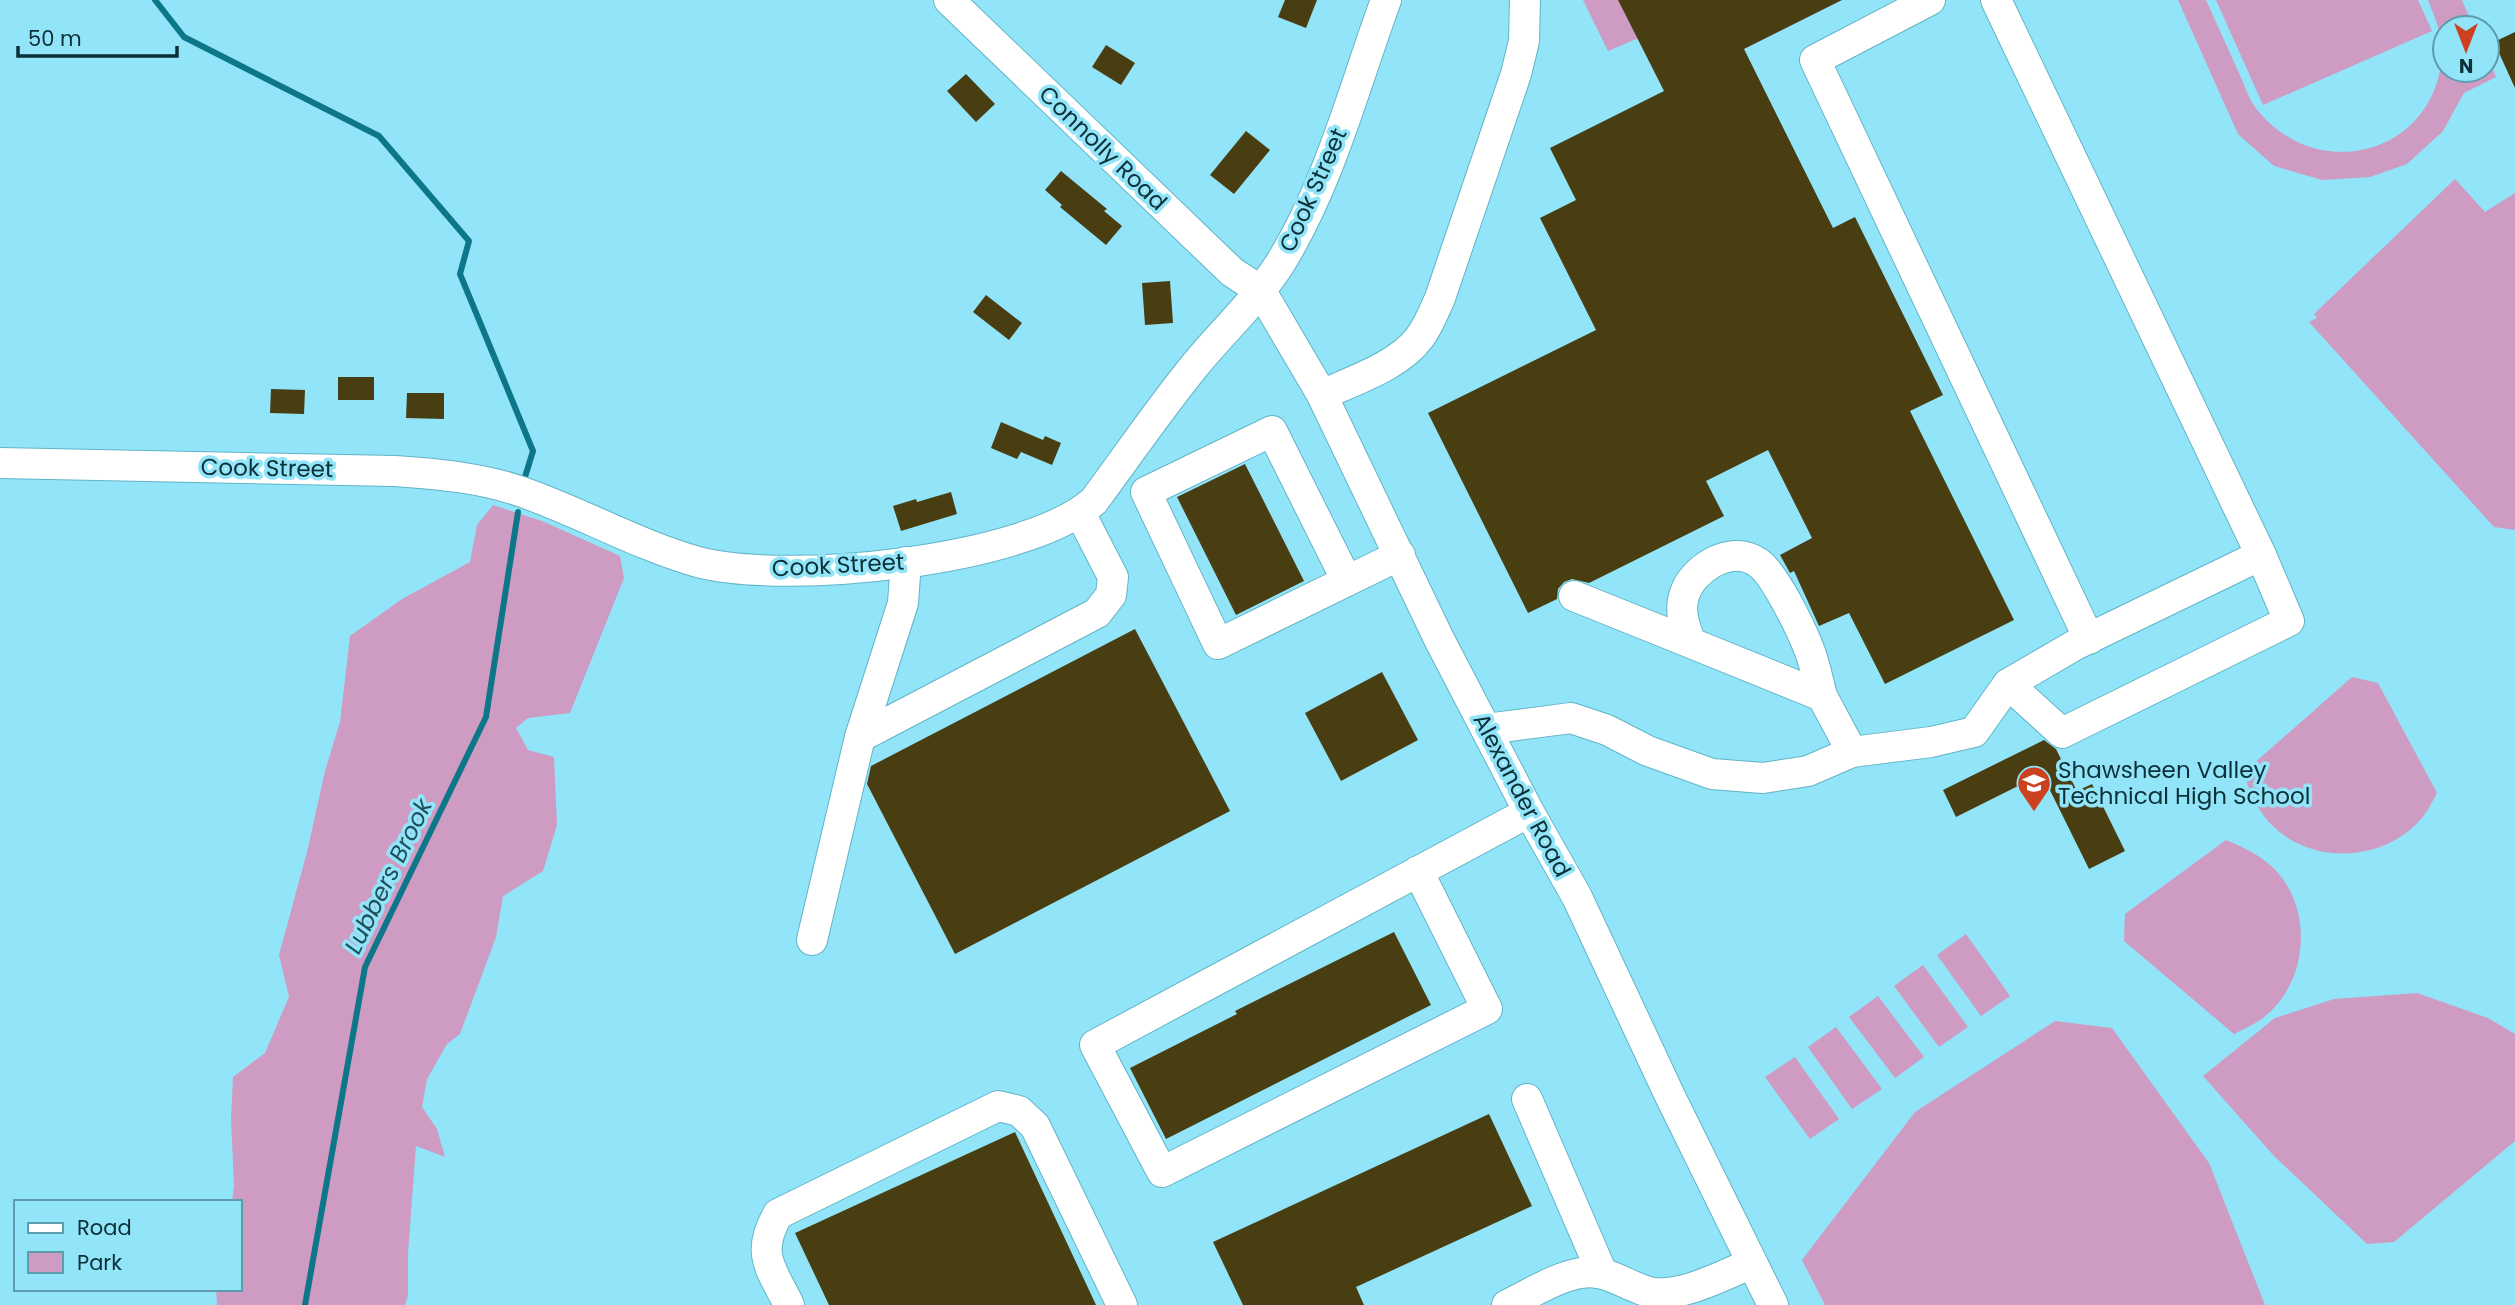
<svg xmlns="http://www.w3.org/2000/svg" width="2515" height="1305" font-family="Poppins,sans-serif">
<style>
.green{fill:#ce9bc3}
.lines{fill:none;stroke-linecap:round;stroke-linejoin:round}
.stream{stroke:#0d7789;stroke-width:6}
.building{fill:#493e11}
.minor-casing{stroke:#62b4c7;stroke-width:32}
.minor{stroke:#fff;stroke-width:30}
.labels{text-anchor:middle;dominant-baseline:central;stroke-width:7;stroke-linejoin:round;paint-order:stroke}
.street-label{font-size:23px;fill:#0c3037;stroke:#92e4f8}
.poi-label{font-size:23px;fill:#0c3037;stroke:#92e4f8;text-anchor:start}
.water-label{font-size:24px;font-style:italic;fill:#20505b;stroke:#92e4f8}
</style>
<rect width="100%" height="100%" fill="#92e4f8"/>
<g class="green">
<path d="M1583,0h45l18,35 -38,16z"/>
<path d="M2178,0h28c11,24 22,49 33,73 5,11 9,24 16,34 59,78 179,50 187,-51 1,-19 -7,-39 -14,-56h34l12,28h-29v42h42v-13l9,20 -32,16 -21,38 -36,33 -37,13 -48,3 -48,-14 -36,-32z"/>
<path d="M2216,0h202l14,31 -169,74z"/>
<path d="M2455,179l30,33 30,-19v337l-21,-3 -185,-205 8,-4 -3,-4z"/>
<path d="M493,505l49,16 78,35 4,22 -54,135 -42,5 -12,10 12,22 26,7 3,68 -14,46 -40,25 -7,41 -36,97 -13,10 -20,35 -5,28 15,22 8,28 -29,-11 -8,107v43l-3,9h-188l-1,-16h24v-87h-8l2,-17 -3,-66 2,-42 32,-24 24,-56 -10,-42 28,-103 18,-81 15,-49 10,-86 52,-37 68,-37 7,-37z"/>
<path d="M2352,677l26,6 59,110c-5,9 -10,20 -17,27 -36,41 -105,45 -145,8 -17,-15 -24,-35 -32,-55z"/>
<path d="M2226,840c19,8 39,17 53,34 35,42 27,111 -16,144 -9,7 -20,11 -29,16l-110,-93 1,-27z"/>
<path d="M1966,934l44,62 -29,20 -44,-61z"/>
<path d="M1923,965l45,62 -29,20 -45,-61z"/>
<path d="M2417,993l71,25 27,16v107l-121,101 -27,2 -93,-88 -71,-80 72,-58 59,-19z"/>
<path d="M1878,996l46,61 -29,21 -46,-61z"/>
<path d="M2055,1021l57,7 97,135 56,142h-440l-23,-45 113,-148z"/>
<path d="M1836,1027l46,62 -30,20 -44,-62z"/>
<path d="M1795,1057l44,62 -29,20 -45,-62z"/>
</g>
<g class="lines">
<g class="stream">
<path d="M155,0l29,37 195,99 90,105 -9,33 73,177 -8,26"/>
<path d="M305,1305l60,-338 121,-250 32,-205"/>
</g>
</g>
<g class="building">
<path d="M1285,0h32l-11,28 -28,-11z"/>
<path d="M1618,0h224l-98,49 89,179 22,-11 88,178 -33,16 104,209 -129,64 -36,-71 -30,13 -25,-55 -4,2 -10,-18 32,-17 -44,-88 -62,31 18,35 -135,67 -17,-4 -8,3 -6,7 -1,10 -29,14 -100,-200 168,-83 -56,-112 36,-18 -26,-52 114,-57z"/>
<path d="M2515,32v56l-21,-46z"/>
<path d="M1106,45l29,18 -14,22 -29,-18z"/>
<path d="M966,74l29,30 -19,18 -29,-31z"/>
<path d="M1246,131l24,19 -36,44 -24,-19z"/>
<path d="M1061,171l46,38 -3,2 18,15 -16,19 -46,-38 2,-2 -17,-15z"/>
<path d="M1170,281l3,42 -28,2 -3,-42z"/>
<path d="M986,295l36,28 -13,17 -36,-28z"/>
<rect x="338" y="377" width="36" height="23"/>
<path d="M271,389l34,1 -1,24 -34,-1z"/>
<path d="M407,393h37v26l-38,-1z"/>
<path d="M1001,422l42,18 2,-4 16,7 -9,22 -31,-13 -4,7 -26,-11z"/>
<path d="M1245,464l59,117 -68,34 -59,-118z"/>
<path d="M951,492l6,22 -56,17 -8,-25 23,-7 1,3z"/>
<path d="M1135,629l95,182 -275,143 -88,-170 4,-18z"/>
<path d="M1382,672l36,68 -77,41 -36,-68z"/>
<path d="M2044,740l12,9 21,42 15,-7 33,67 -36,18 -47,-95 -86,43 -13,-27z"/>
<path d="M1394,932l37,73 -265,134 -36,-71 107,-54 -2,-3z"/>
<path d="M1489,1114l43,92 -176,81 8,18h-121l-30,-63z"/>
<path d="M1015,1132l81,173h-267l-34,-72z"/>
</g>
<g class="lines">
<g class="minor-casing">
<g id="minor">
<path d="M949,0l283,272 29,19 61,104 117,244 90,173 48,85 93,199 103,209"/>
<path d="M1930,0l-115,60 274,579"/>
<path d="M1322,395c32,-15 77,-29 98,-58 9,-12 14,-26 20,-39l76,-224 8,-33 1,-41"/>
<path d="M0,463l395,8c43,3 89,7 130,22 59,21 113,52 173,69 88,23 327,0 396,-61 34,-46 66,-93 102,-137 28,-34 61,-64 85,-102 49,-80 73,-175 105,-262"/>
<path d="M1347,581l-75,-150 -126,61 72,152 182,-89"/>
<path d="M1574,596l117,47c-6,-15 -12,-31 -7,-47 7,-27 47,-52 73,-34 17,10 44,67 52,87 6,15 9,32 13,47l-131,-53"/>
<path d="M2008,684l54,49 227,-112 -28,-66"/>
<path d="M1486,729l85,-11 36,12 41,21 64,23 51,4 45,-7 44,-19 -30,-56"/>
<path d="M860,737l237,-124 14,-18 2,-18 -33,-64"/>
<path d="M1852,752l79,-10 43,-10 34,-48 67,-39 186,-90 -265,-555"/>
<path d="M1418,871l69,138 -325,163 -67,-127 434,-233"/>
<path d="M812,940l48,-203 43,-134 3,-41"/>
<path d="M1527,1099l75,174"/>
<path d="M789,1305c-18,-37 -34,-51 -11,-91l220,-108 21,5 16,15 87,179"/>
<path d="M1507,1305c23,-11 49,-28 74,-32 25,-5 45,13 68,19 30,7 75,-17 103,-29"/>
</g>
</g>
<use href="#minor" class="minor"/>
</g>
<defs>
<g id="school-pin" transform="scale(1.75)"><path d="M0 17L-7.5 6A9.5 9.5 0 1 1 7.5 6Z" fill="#cc4221" stroke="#92e4f8"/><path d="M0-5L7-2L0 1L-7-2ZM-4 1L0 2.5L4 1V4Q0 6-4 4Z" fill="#fff"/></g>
</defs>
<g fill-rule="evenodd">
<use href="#school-pin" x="2034" y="783"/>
</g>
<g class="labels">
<g class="street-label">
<text transform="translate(1103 148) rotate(44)">Connolly Road</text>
<text transform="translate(1313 190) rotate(-66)">Cook Street</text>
<text transform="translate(267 468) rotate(1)">Cook Street</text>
<text transform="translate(838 565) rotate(-3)">Cook Street</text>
<text transform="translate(1522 795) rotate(62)">Alexander Road</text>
</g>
<g class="poi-label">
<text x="2058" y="770">Shawsheen Valley<tspan x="2058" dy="26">Technical High School</tspan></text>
</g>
<g class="water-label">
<text transform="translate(388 876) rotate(-64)">Lubbers Brook</text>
</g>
</g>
<rect x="14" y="1200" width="228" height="91" fill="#92e4f8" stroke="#5c9cab" stroke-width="2"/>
<rect x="28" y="1223" width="35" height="10" fill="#ffffff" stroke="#5c9cab" stroke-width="2"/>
<text x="77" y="1235" font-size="21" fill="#0c3037">Road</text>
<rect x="28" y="1252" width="35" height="21" fill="#ce9bc3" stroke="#5c9cab" stroke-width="2"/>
<text x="77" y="1270" font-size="21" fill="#0c3037">Park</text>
<g transform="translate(2466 49) rotate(180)"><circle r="33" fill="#92e4f8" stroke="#5c9cab" stroke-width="2"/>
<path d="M0-5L12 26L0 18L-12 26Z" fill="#cc4221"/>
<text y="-10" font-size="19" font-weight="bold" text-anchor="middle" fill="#0c3037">N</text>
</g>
<path d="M18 46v10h159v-10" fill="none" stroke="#0c3037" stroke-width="3.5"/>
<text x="28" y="46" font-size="21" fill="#0c3037" stroke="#92e4f8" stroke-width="5" paint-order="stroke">50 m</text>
</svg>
